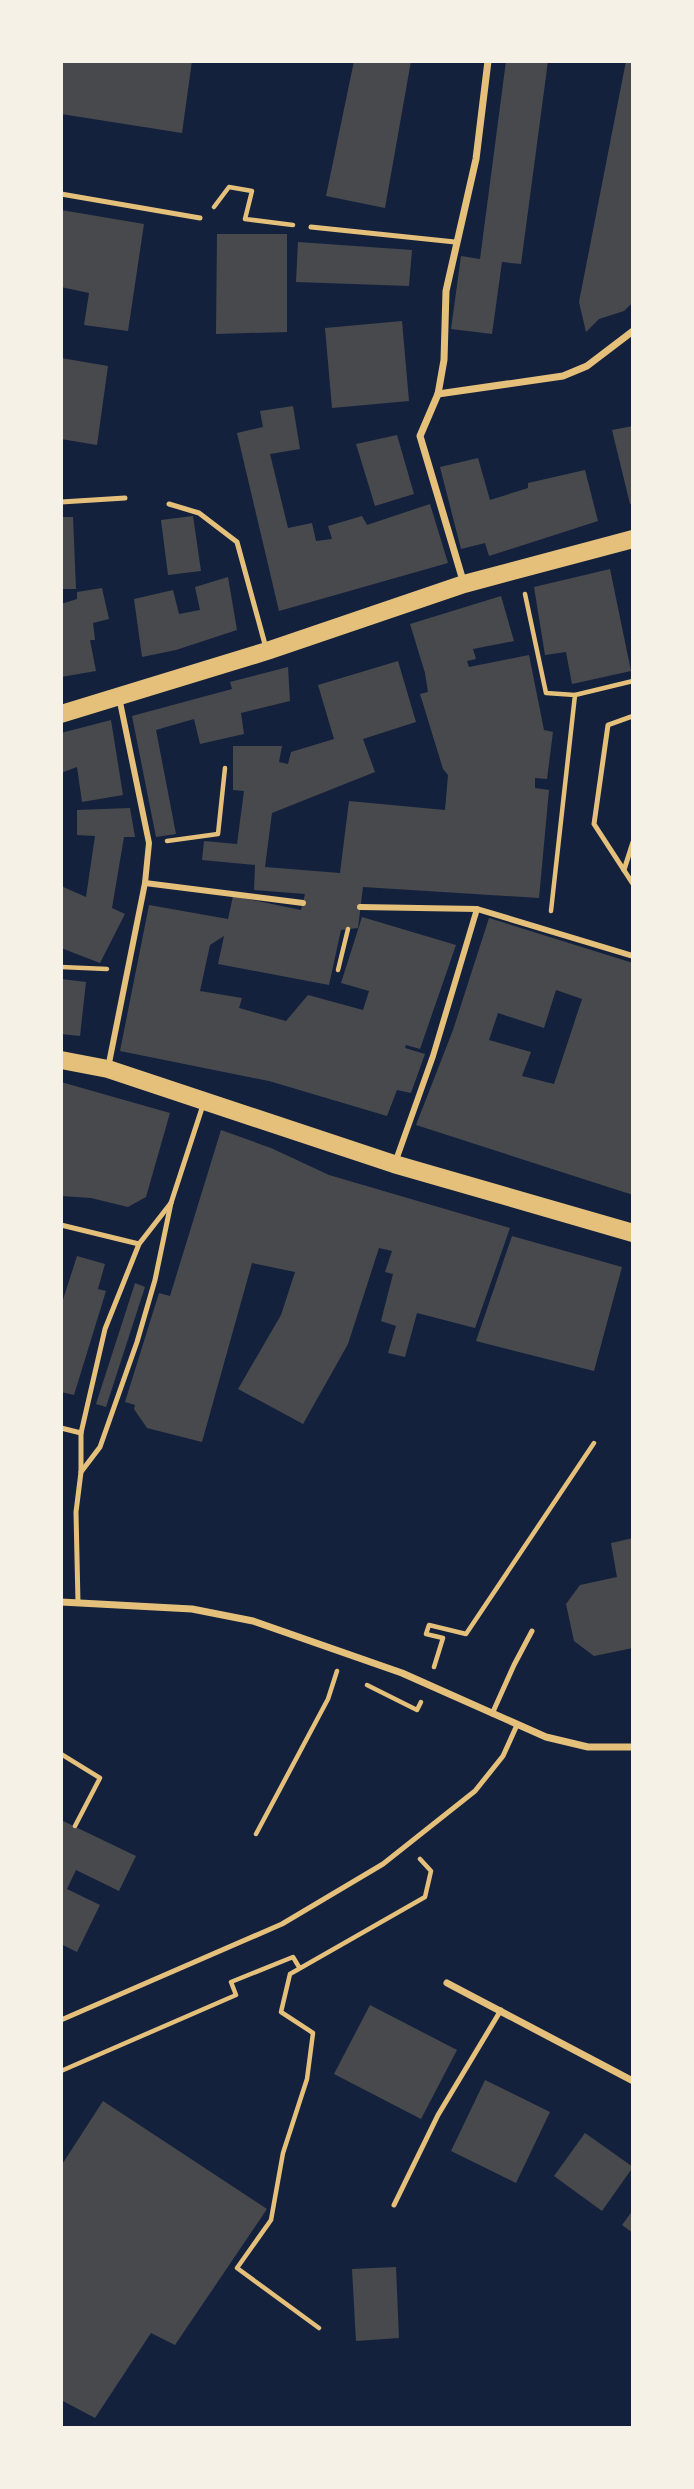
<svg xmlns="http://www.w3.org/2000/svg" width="694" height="2489" font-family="Mulish,sans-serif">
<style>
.building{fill:#48494c;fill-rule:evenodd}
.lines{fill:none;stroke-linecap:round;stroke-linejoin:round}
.path{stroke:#e5c07b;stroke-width:4.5}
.service{stroke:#e5c07b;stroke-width:5}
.pedestrian{stroke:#e5c07b;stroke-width:6}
.minor{stroke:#e5c07b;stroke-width:7}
.primary{stroke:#e5c07b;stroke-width:18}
</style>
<rect width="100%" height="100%" fill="#14213d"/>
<g class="building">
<path d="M61,61h131l-10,72 -121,-19z"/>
<path d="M354,61h57l-26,147 -59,-12z"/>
<path d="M506,61h42l-27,203 -19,-2 -10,72 -41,-5 10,-73 19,3z"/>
<path d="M626,61h7v241l-9,9 -25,8 -13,13 -7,-30z"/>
<path d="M61,210l83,14 -16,107 -44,-6 5,-32 -28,-6z"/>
<path d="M217,234h70v98l-71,2z"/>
<path d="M298,242l114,8 -3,36 -113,-4z"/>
<path d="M402,321l7,80 -77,7 -7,-80z"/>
<path d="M61,358l47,8 -11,79 -36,-6z"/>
<path d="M293,406l7,43 -30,5 18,74 24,-5 4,18 16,-2 -4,-13 34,-10 5,9 63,-21 18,59 -169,48 -42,-178 26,-6 -3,-16z"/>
<path d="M633,426v77l-3,1 -18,-74z"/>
<path d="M397,435l17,59 -39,12 -19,-62z"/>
<path d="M478,458l12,42 38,-12v-5l57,-13 13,51 -109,35 -4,-13 -24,6 -21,-82z"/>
<path d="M193,516l8,55 -33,4 -7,-55z"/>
<path d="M61,517h12l3,72h-15z"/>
<path d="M610,569l21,102 -59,13 -6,-32 -21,3 -11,-68z"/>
<path d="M228,577l9,53 -61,20 -34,7 -8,-58 39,-9 6,24 21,-4 -5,-23z"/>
<path d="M102,588l7,31 -16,4 2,17h-5l6,31 -35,6v-73l16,-5v-7z"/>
<path d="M501,596l13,45 -41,8 3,10 -9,2 2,6 60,-12 15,75 9,2 -6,47 -12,-1v10l14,2 -10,108 -176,-11 -5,41 -17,2 -12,55 -111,-21 6,-28 -14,9 -10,46 42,7 -3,10 47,13 22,-26 55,15 6,-19 -28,-8 21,-66 94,28 -36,104 -14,-4 -1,3 20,6 -14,39 -14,-3 -10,26 -118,-35 -149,-30 29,-146 79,14 5,-23 68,14 4,-16 -51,-4 1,-25 -53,-5 2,-19 33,3 7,-53 -11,-1v-44h49l-3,16 9,2 3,-12 43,-13 -16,-54 80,-24 18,61 -53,17 12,33 -103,41 -7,54 75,6 9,-72 96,9 3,-35 -5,-6 -23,-75 8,-2 -3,-19 -15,-49z"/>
<path d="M288,667l2,34 -49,12 3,21 -44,10 -6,-25 -38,11 20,104 -20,3 -24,-121 100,-27 -2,-7z"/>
<path d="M111,720l12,75 -41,7 -5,-35 -16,6v-40z"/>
<path d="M130,808l5,29h-11l-12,71 13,6 -25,49 -39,-15v-62l25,11 9,-61 -18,-1v-25z"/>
<path d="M489,918l144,45v232l-217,-70 37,-95zM556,990l26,9 -28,85 -32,-8 9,-24 -42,-12 9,-27 46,15z"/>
<path d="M61,979l25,3 -6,54 -19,-2z"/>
<path d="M61,1082l109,31 -24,84 -18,10 -37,-9 -30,-2z"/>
<path d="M221,1130l50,18 58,27 181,53 -35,100 -58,-15 -12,44 -17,-4 8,-27 -15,-5 12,-47 -8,-2 7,-21 -13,-3 -31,96 -45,80 -65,-35 43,-74 14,-43 -43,-9 -50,179 -55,-14 -13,-19 1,-4 -10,-3 34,-109 11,3z"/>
<path d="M512,1236l110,31 -28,104 -118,-30z"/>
<path d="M77,1256l28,8 -7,25 8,2 -32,104 -13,-3v-86z"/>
<path d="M135,1283l10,4 -39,120 -10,-3z"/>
<path d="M633,1538v110l-39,8 -20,-15 -8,-37 14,-19 37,-8 -6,-34z"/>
<path d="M61,1820l75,36 -17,35 -43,-21 -9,19 33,16 -23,47 -16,-8z"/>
<path d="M370,2005l87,45 -36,69 -87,-45z"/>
<path d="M485,2080l65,32 -34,71 -65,-32z"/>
<path d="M103,2101l164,108 -92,136 -24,-12 -56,85 -34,-18v-234z"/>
<path d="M585,2133l48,34 -31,44 -48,-35z"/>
<path d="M633,2210v23l-11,-8z"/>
<path d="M396,2267l3,71 -43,3 -4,-72z"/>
</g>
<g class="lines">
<g class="path">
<path d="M214,207l15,-20 23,4 -7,28 48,6"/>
<path d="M525,594l21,99 29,2 -24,216"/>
<path d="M575,695l58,-14"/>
<path d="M167,841l51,-7 7,-66"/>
<path d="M61,967l46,2"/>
<path d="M338,970l10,-41"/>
<path d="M434,1667l9,-29 -17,-4 3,-9 37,9 128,-191"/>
<path d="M367,1685l50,25 4,-8"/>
<path d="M61,1754l39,24 -25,48"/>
<path d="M256,1834l72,-135 9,-28"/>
<path d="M61,2071l175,-76 -5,-13 62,-25 6,10"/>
<path d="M319,2328l-82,-60 34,-48 12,-67 24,-74 6,-46 -32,-21 9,-38 135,-77 6,-26 -11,-12"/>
</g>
<g class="service">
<path d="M61,194l139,24"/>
<path d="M311,227l144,15"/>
<path d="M61,502l64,-4"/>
<path d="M169,504l30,9 38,29 29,106"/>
<path d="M633,716l-25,9 -14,99 39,60"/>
<path d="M624,870l9,-28"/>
<path d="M61,1225l78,19"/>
<path d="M61,1428l20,5"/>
<path d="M81,1472l19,-25 37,-105 18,-62 16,-77 32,-98"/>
<path d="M78,1603l-2,-91 5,-40v-39l24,-104 34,-85 32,-41"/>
<path d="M492,1714l22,-49 18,-34"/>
<path d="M61,2020l221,-96 101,-60 92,-73 28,-35 14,-31"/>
<path d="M394,2205l44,-90 63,-105"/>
</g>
<g class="pedestrian">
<path d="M145,883l158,20"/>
<path d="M360,907l117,2 156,47"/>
<path d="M108,1068l37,-185 4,-40 -30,-146"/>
<path d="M395,1163l38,-107 44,-147"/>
</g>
<g class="minor">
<path d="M438,394l125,-18 24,-10 46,-35"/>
<path d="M464,584l-44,-148 18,-42 6,-34 2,-69 30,-132 12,-98"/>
<path d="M61,1602l131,7 61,12 149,52 144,64 42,10h45"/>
<path d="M447,1983l186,98"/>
</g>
<g class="primary">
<path d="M61,714l206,-63 197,-67 169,-45"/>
<path d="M61,1060l47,9 286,95 239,69"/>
</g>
</g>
<rect width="694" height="2489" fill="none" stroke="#f6f1e7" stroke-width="126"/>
</svg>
